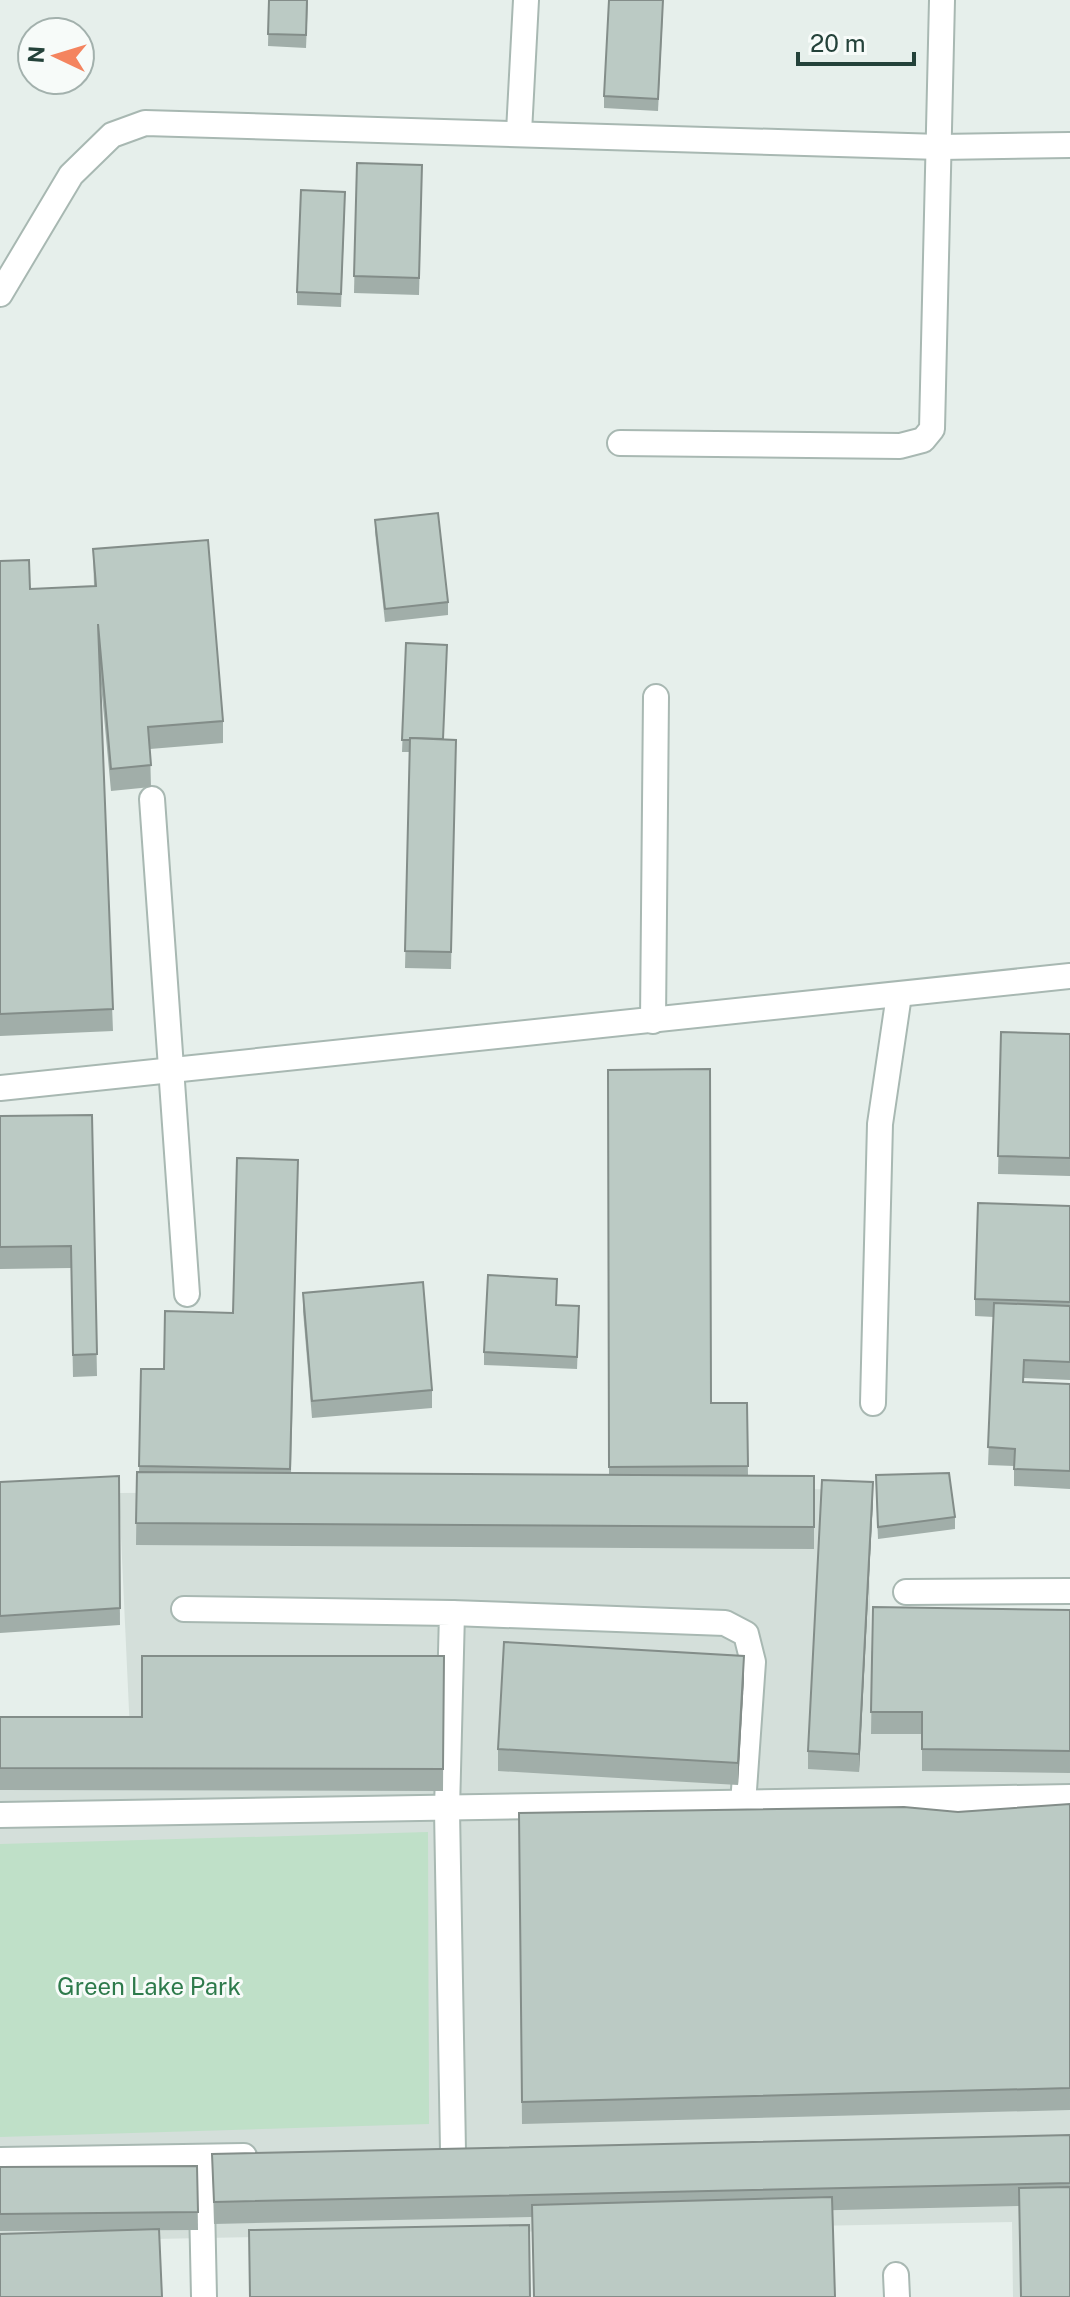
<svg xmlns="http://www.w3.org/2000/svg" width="1070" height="2297" font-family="'Public Sans',sans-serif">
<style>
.built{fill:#d4dfda}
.green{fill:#bfe0c8}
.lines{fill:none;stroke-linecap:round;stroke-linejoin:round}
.minor-casing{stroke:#a8b8b2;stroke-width:28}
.minor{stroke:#fff;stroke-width:24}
.wall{fill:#a1aea9}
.shaded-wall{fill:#838d89}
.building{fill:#bbcac4;stroke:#838d89;stroke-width:2}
.labels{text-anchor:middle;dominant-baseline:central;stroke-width:6;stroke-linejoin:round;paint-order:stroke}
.park-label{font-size:24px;fill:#2d7a4b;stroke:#f7fbf9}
</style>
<rect width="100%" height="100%" fill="#e6efeb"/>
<path class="built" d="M868,1489l3,162 199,-2v648h-57l-1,-75 -1012,20v-505l130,-5 -11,-239z"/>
<path class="green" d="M428,1832l1,292 -429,13v-293z"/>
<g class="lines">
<g class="minor-casing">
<g id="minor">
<path d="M519,132l7,-132"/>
<path d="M0,294l71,-119 41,-40 33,-12 795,24 130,-2"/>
<path d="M620,443l280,3 23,-6 9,-11 10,-429"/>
<path d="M152,799l35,495"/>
<path d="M653,1021l3,-324"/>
<path d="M0,1088l1070,-112"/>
<path d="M873,1403l7,-279 19,-129"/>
<path d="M906,1592l164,-1"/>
<path d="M184,1609l268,4 -5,197 6,341"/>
<path d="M452,1613l273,10 21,11 7,28 -10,142"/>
<path d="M0,1815l1070,-18"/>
<path d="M201,2157l3,140"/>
<path d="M0,2160l244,-4"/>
<path d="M896,2275l1,22"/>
</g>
</g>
<use href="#minor" class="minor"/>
</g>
<g class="wall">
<path d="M269,0h39l-2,48 -38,-2z"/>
<path d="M663,12l-5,99 -54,-3v-12z"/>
<path d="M357,163l65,19 -3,113 -65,-2z"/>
<path d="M345,204l-4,103 -44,-2v-13z"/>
<path d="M375,520l73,82v13l-63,7 -10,-90z"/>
<path d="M93,549l130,172v22l-73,6 1,38 -40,4 -12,-128 14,368 -113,5v-475l30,28 64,-3z"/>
<path d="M406,643l38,96 12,1 -5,229 -46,-1 5,-216h-8z"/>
<path d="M1001,1032l69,2v142l-72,-2z"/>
<path d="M608,1070l103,333h36l1,73h66v73l-678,-4 1,-73h2l2,-103h23l69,-56 65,-153 -7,313 318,2z"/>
<path d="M92,1115l5,261 -24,1 -2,-109 -71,1v-153z"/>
<path d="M1070,1206v174l-46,-2v4l46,2v105l-56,-3v-20l-26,-1 6,-148 -19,-1v-17z"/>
<path d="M303,1293l129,97v18l-120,10 -9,-107z"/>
<path d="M557,1305l22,13 -2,51 -93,-4v-13z"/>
<path d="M119,1476l1,149 -120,8v-151z"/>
<path d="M876,1487l79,30v12l-77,10z"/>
<path d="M873,1499l-14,273 -51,-3v-18z"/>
<path d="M873,1607l197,3v163l-148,-2v-37h-51z"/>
<path d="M444,1656l-1,135 -443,-1v-73h142z"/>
<path d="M744,1678l-6,107 -240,-14v-22z"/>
<path d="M1070,1804v306l-548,14 -3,-311 439,-1z"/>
<path d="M1070,2135v162l-51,-91 -805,18 -2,-70z"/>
<path d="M197,2166l1,64 -198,1v-64z"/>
</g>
<g class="shaded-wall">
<path d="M873,1482v17l-14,273v-18z"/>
<path d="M744,1656v22l-6,107v-22z"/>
</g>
<g class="building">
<path d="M269,0h38l-1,35 -38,-1z"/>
<path d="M609,0h54l-5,99 -54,-3z"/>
<path d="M357,163l65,2 -3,113 -65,-2z"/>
<path d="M301,190l44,2 -4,102 -44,-2z"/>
<path d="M438,513l10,89 -63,7 -10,-89z"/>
<path d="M208,540l15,181 -75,6 3,38 -40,4 -13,-145 15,385 -113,5v-453l29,-1 1,29 66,-3 -3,-37z"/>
<path d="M406,643l41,2 -4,94 -33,-1v2h-8z"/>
<path d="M410,738l46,2 -5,212 -46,-1z"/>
<path d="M1001,1032l69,2v124l-72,-2z"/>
<path d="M710,1069l1,334h36l1,63 -139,1 -1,-397z"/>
<path d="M92,1115l5,239 -24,1 -2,-109 -71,1v-131z"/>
<path d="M237,1158l61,2 -8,309 -151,-3 2,-97h23l1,-58 68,2z"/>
<path d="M978,1203l92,3v96l-95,-3z"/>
<path d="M488,1275l69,4 -1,26 23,1 -2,51 -93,-5z"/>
<path d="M423,1282l9,108 -120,11 -9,-108z"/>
<path d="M994,1303l76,3v56l-46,-2 -1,22 47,2v87l-56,-2 1,-20 -27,-2z"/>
<path d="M137,1472l677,4v51l-678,-4z"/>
<path d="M949,1473l6,44 -77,10 -2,-52z"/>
<path d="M119,1476l1,132 -120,8v-134z"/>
<path d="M822,1480l51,2 -14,272 -51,-3z"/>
<path d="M873,1607l197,3v141l-148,-2v-37h-51z"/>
<path d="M504,1642l240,14 -6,107 -240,-14z"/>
<path d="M142,1656h302l-1,113 -443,-1v-51h142z"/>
<path d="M1070,1804v284l-548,14 -3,-289 385,-6 54,5z"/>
<path d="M1070,2135v48l-856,19 -2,-48z"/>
<path d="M197,2166l1,46 -198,2v-47z"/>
<path d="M1070,2187v110h-49l-2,-109z"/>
<path d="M832,2197l3,100h-301l-2,-92z"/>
<path d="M529,2225l1,72h-280l-1,-67z"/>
<path d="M159,2229l3,68h-162v-63z"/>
</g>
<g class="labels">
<g class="park-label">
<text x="149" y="1986">Green Lake Park</text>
</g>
</g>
<g transform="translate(56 56) rotate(274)"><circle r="38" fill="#f7fbf9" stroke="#a3b1ad" stroke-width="2"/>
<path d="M0-6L14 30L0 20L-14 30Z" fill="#f4845f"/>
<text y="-12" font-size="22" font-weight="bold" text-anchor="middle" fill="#24423a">N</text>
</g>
<path d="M798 52v12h116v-12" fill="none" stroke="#24423a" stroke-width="4"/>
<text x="810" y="52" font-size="24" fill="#24423a" stroke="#f7fbf9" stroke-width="6" paint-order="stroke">20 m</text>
</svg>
